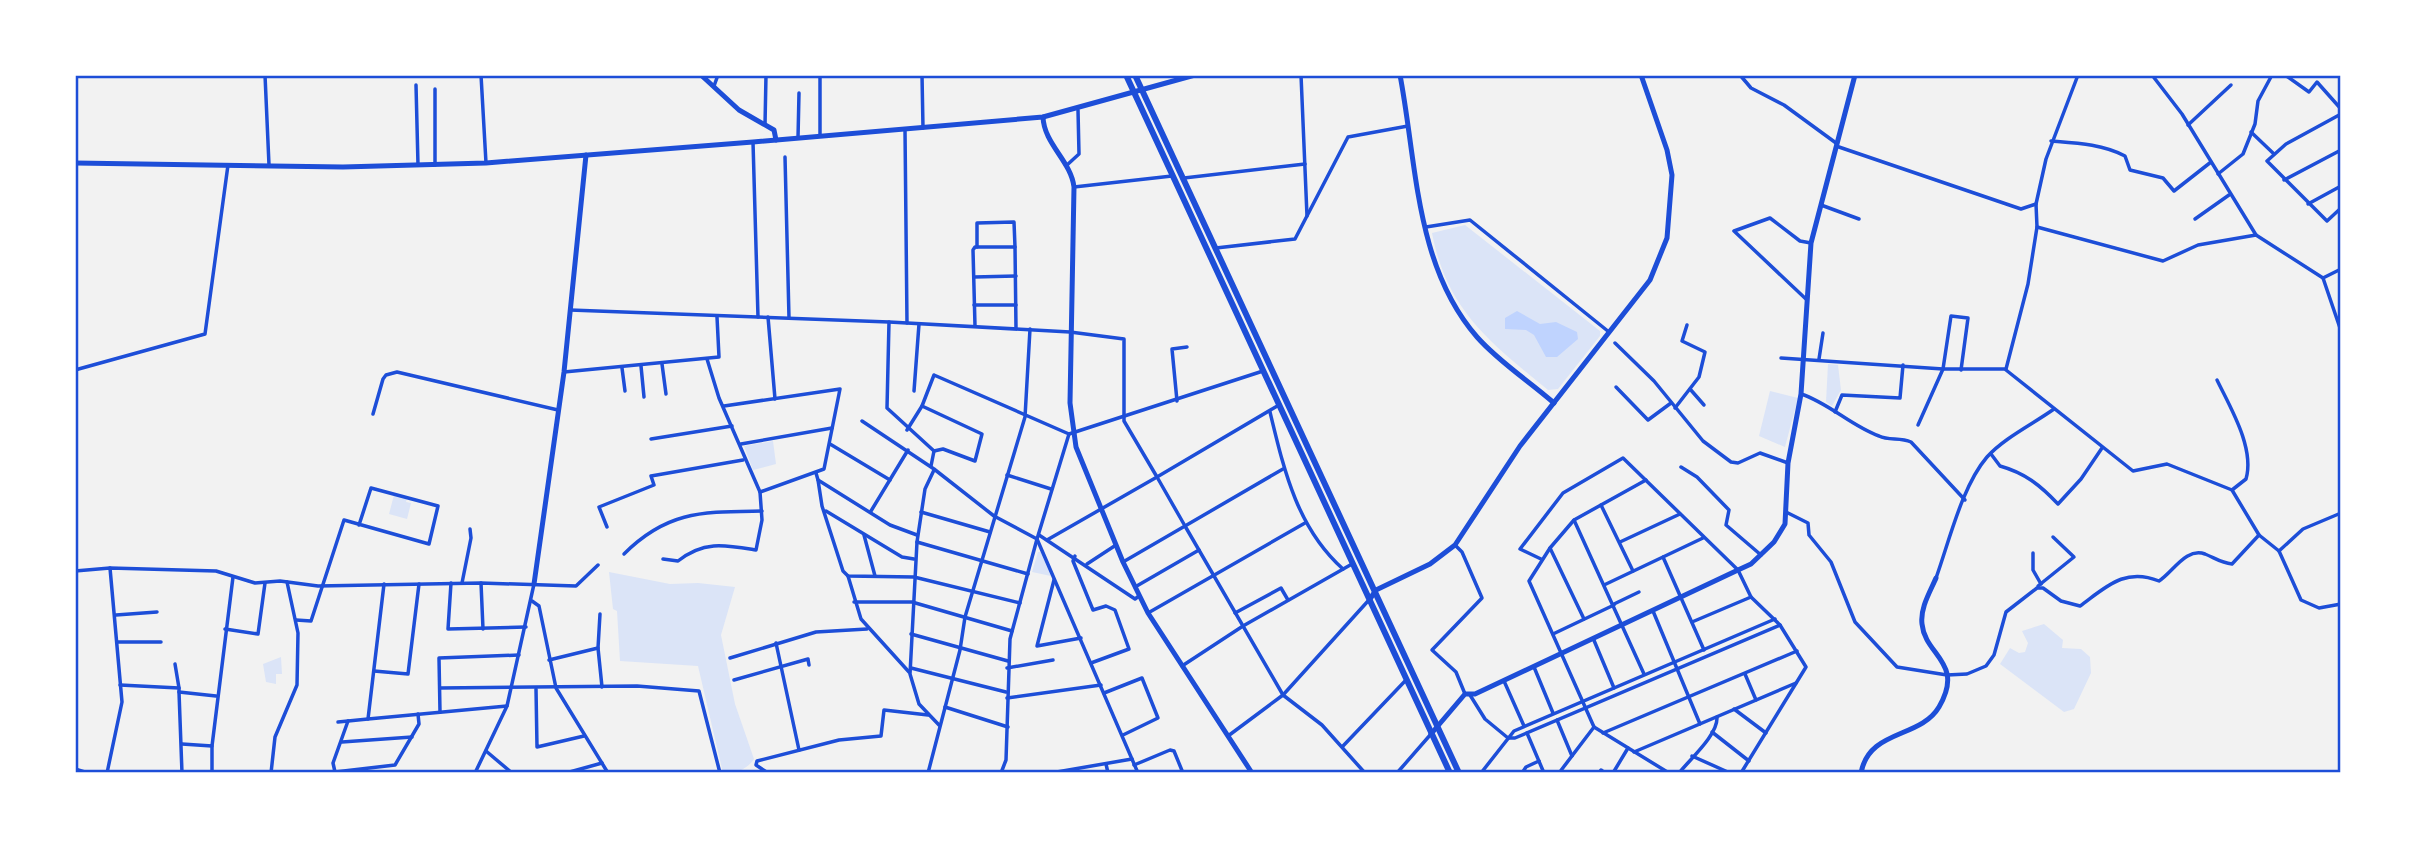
<svg xmlns="http://www.w3.org/2000/svg" width="2416" height="848" font-family="'Sofia Sans Condensed',sans-serif">
<style>
.green{fill:#dbe4f7}
.water{fill:#bfd3fe}
.lines{fill:none;stroke-linecap:round;stroke-linejoin:round}
.minor{stroke:#1d4ed8;stroke-width:3.5}
.tertiary{stroke:#1d4ed8;stroke-width:5}
.trunk{stroke:#1d4ed8;stroke-width:6}
.neatline{fill:none;stroke:#1d4ed8;stroke-width:2.5}
</style>
<rect width="100%" height="100%" fill="#f2f2f2"/>
<g class="green">
<path d="M1465,225l135,106v5l-42,53 -10,1c-57,-47 -101,-79 -116,-157z"/>
<path d="M1828,364l10,1 3,25 -9,16 -6,-4z"/>
<path d="M1770,391l28,7 -13,49 -26,-11z"/>
<path d="M773,441l3,23 -23,6 -9,-24z"/>
<path d="M394,495l13,3 -1,4 5,1 -4,16 -18,-5z"/>
<path d="M1038,552h3l10,24 -19,-4z"/>
<path d="M609,572l61,12 28,-1 37,4 -14,48 14,69 19,55c-8,11 -17,14 -31,14l-25,-107 -78,-5 -3,-50 -4,-2z"/>
<path d="M2044,624l19,16 -1,8 19,1 9,8 1,16 -17,36 -10,3 -64,-48 10,-16 9,5 6,-1 3,-9 -6,-12z"/>
<path d="M281,657l1,17h-6v10l-10,-2 -3,-18z"/>
</g>
<path class="water" d="M1517,311l23,13 16,-2 21,10 1,7 -21,18h-11l-12,-22 -8,-5 -21,-1v-11z"/>
<g class="lines">
<g class="minor">
<path d="M265,75l4,90"/>
<path d="M481,75l5,88"/>
<path d="M922,75l1,53"/>
<path d="M1301,75l6,141"/>
<path d="M1740,75l11,13 33,17 52,38"/>
<path d="M2152,75l30,39 74,121 67,43 18,53"/>
<path d="M2285,75l24,17 8,-10 24,27"/>
<path d="M416,85l2,80"/>
<path d="M714,86l4,-11"/>
<path d="M435,89v76"/>
<path d="M2341,114l-55,30 -19,17 60,60 14,-13"/>
<path d="M765,125l1,-50"/>
<path d="M2188,125l43,-40"/>
<path d="M905,130l2,193"/>
<path d="M2251,132l23,22"/>
<path d="M820,136v-61"/>
<path d="M798,138l1,-45"/>
<path d="M2051,141c25,2 51,3 74,15l5,14 33,8 11,13 37,-29"/>
<path d="M753,142l5,175"/>
<path d="M1836,146l185,63 15,-5"/>
<path d="M785,157l4,161"/>
<path d="M1067,165l12,-11 -1,-44"/>
<path d="M2218,174l25,-20 12,-30 3,-23 14,-26"/>
<path d="M1184,178l121,-14"/>
<path d="M2284,180l57,-30"/>
<path d="M1074,187l98,-11"/>
<path d="M2308,204l33,-18"/>
<path d="M1821,205l38,14"/>
<path d="M2195,219l34,-24"/>
<path d="M1426,227l44,-7 139,112"/>
<path d="M2037,227l126,34 35,-16 58,-10"/>
<path d="M977,247v-24l37,-1 1,25"/>
<path d="M1216,248l79,-9 53,-102 60,-11"/>
<path d="M974,277l42,-1"/>
<path d="M2323,278l18,-9"/>
<path d="M1807,300l-73,-69 36,-13 30,23 11,2"/>
<path d="M974,305h42"/>
<path d="M570,310l319,12 181,10 54,7v82l33,56 -110,63"/>
<path d="M768,317l7,82"/>
<path d="M889,322l-2,86 47,43 -3,15"/>
<path d="M975,326l-2,-76 2,-3h40l1,81"/>
<path d="M1615,343l39,38 49,60 28,21 7,1 22,-10 28,10"/>
<path d="M1781,358l162,11h63l22,-85 9,-57 -1,-23 10,-45 32,-84"/>
<path d="M707,359l12,39 41,94 64,-23 16,-80 -116,17"/>
<path d="M1819,359l4,-26"/>
<path d="M662,364l4,30"/>
<path d="M641,366l3,31"/>
<path d="M622,368l3,23"/>
<path d="M75,370l130,-36 23,-169"/>
<path d="M2006,370l127,101 34,-7 65,26 27,45 20,16 22,49 18,8 22,-4"/>
<path d="M564,372l155,-15 -2,-40"/>
<path d="M2217,380c13,27 38,68 29,99l-14,11"/>
<path d="M1616,387l32,33 23,-17"/>
<path d="M1690,389l14,16"/>
<path d="M914,391l5,-67"/>
<path d="M1801,394c28,9 50,32 78,42 10,5 21,1 32,6l54,58"/>
<path d="M1177,401l-5,-52 15,-2"/>
<path d="M922,406l60,28 -7,27 -32,-12 -9,2"/>
<path d="M1675,408l24,-31 6,-25 -23,-11 5,-16"/>
<path d="M1270,412c14,58 27,116 73,157"/>
<path d="M1835,412l7,-17 58,3 3,-33"/>
<path d="M373,414l10,-35 3,-4 11,-3 161,38"/>
<path d="M862,421l72,48 60,47 43,23 -27,100 -4,121 -5,13"/>
<path d="M1918,425l25,-56 8,-53 17,2 -7,52"/>
<path d="M907,430l15,-24 12,-31 135,59"/>
<path d="M651,439l81,-13"/>
<path d="M741,444l91,-16"/>
<path d="M830,444l60,36"/>
<path d="M1991,454l9,12c25,7 40,19 58,38l23,-25 21,-31"/>
<path d="M1681,467l16,10 32,33 -3,15 35,30"/>
<path d="M1283,469l-98,57 98,169 39,30 43,48"/>
<path d="M934,470l-9,19 -8,53 -7,132 9,30 20,21"/>
<path d="M816,473l2,7 72,45 27,10"/>
<path d="M1007,475l44,14"/>
<path d="M818,480l4,26 21,65 5,5 66,1 106,26"/>
<path d="M1646,480l-72,40 -24,28 -21,33 65,146 75,46"/>
<path d="M1601,505l32,66"/>
<path d="M826,511l76,46 12,2"/>
<path d="M871,511l37,-61"/>
<path d="M921,512l69,20"/>
<path d="M1786,512l22,11 1,12 22,27 24,60 42,45 50,8 20,-1 19,-8 8,-11 12,-43 31,-24h6l18,13 19,5c26,-19 45,-39 79,-25 14,-9 27,-34 46,-27 10,4 16,9 27,10l27,-29"/>
<path d="M1574,520l70,154"/>
<path d="M607,527l-8,-20 55,-22 -3,-9 92,-16"/>
<path d="M864,535l11,41"/>
<path d="M1039,535l96,64 4,-3"/>
<path d="M917,542l111,32"/>
<path d="M1620,542l60,-28"/>
<path d="M1455,545l7,7 20,46 -50,52 24,22 9,22"/>
<path d="M1550,548l34,71"/>
<path d="M2279,551l24,-22 38,-16"/>
<path d="M2033,553v17l8,14"/>
<path d="M624,554c44,-44 80,-42 138,-43"/>
<path d="M1075,556l-2,5 20,49 13,-4 9,4 14,39 -38,14"/>
<path d="M1663,557l41,93"/>
<path d="M663,559l15,2c26,-21 48,-16 78,-11l6,-30 -2,-28"/>
<path d="M1541,559l-21,-10 43,-56 60,-35 115,112 13,27 29,28 26,42 -65,106"/>
<path d="M1123,562l62,-36 -28,-49 122,-72"/>
<path d="M1087,564l29,-19"/>
<path d="M75,571l35,-3 106,3 39,12 25,-2 38,5 163,-3 95,3 22,-21"/>
<path d="M848,576l13,43 48,53"/>
<path d="M1936,578c13,-36 26,-92 51,-121 17,-19 46,-33 67,-48"/>
<path d="M1054,580l-17,66 44,-8"/>
<path d="M451,583l-3,46 78,-2"/>
<path d="M462,583l9,-45 -1,-9"/>
<path d="M481,583l2,46"/>
<path d="M384,584l-16,135 139,-13"/>
<path d="M1604,585l99,-47"/>
<path d="M2038,586l36,-29 -21,-20"/>
<path d="M1135,587l64,-37"/>
<path d="M532,601l7,5 17,82 52,85"/>
<path d="M854,602h58l100,29"/>
<path d="M1614,604l25,-12"/>
<path d="M1653,611l47,113"/>
<path d="M1148,613l157,-90"/>
<path d="M1235,613l46,-25 7,12"/>
<path d="M600,614l-2,34 4,39"/>
<path d="M116,615l41,-3"/>
<path d="M296,620l15,1 33,-101 85,24 9,-38 -67,-18 -12,37"/>
<path d="M1692,622l59,-25"/>
<path d="M225,629l33,5 7,-51"/>
<path d="M911,634l97,27"/>
<path d="M1553,634l61,-29"/>
<path d="M1593,638l21,50"/>
<path d="M118,642h43"/>
<path d="M776,643l23,107"/>
<path d="M730,658l86,-26 51,-3"/>
<path d="M549,660l49,-12"/>
<path d="M175,664l4,24"/>
<path d="M1182,666l61,-40 109,-62"/>
<path d="M1534,667l19,46"/>
<path d="M911,668l95,24"/>
<path d="M1007,668l46,-8"/>
<path d="M374,671l34,3 11,-90"/>
<path d="M1745,674l11,26"/>
<path d="M734,680l74,-21 1,6"/>
<path d="M1504,681l20,45"/>
<path d="M120,685l59,3v4l37,4"/>
<path d="M440,688l197,-2 62,5 21,82"/>
<path d="M536,689l1,58 47,-11"/>
<path d="M179,692l3,81"/>
<path d="M1104,693l38,-15 16,40 -35,17"/>
<path d="M1470,695l15,24 23,19h7l265,-113"/>
<path d="M1007,698l94,-13"/>
<path d="M945,707l63,20"/>
<path d="M1734,709l32,24"/>
<path d="M440,712l-1,-54 80,-3"/>
<path d="M1557,720l15,36"/>
<path d="M348,721l-15,42 2,9 60,-7 24,-41 -1,-10"/>
<path d="M338,722l30,-3"/>
<path d="M1712,732l37,29"/>
<path d="M1527,733l17,40"/>
<path d="M1603,733l194,-82"/>
<path d="M1228,736l55,-41 85,-94"/>
<path d="M342,742l70,-5"/>
<path d="M182,744l30,2 21,-169"/>
<path d="M212,746v27"/>
<path d="M1343,746l63,-66"/>
<path d="M486,751l26,22"/>
<path d="M1634,752l162,-69"/>
<path d="M1692,756l38,17"/>
<path d="M1106,764l2,9"/>
<path d="M1134,765l36,-15 4,1 9,22"/>
<path d="M75,769l13,4"/>
<path d="M107,773l15,-71 -12,-134"/>
<path d="M271,773l4,-36 22,-52 1,-52 -11,-51"/>
<path d="M475,773l32,-67 27,-122"/>
<path d="M566,773l36,-10"/>
<path d="M768,773l-12,-8 1,-4 82,-21 42,-4 3,-26 44,5"/>
<path d="M928,773l32,-123 5,-33 60,-200 5,-88"/>
<path d="M1051,773l81,-14"/>
<path d="M1138,773l-101,-234 32,-105 194,-63"/>
<path d="M1397,773l34,-39"/>
<path d="M1481,773l33,-42 261,-112"/>
<path d="M1522,773l4,-6 13,-6"/>
<path d="M1559,773l35,-46"/>
<path d="M1599,773l2,-3 4,3"/>
<path d="M1613,773l15,-25"/>
<path d="M1679,773c11,-14 39,-38 38,-56"/>
</g>
<g class="tertiary">
<path d="M701,75l38,35 35,20 2,10"/>
<path d="M1400,75c17,89 15,191 77,262 22,25 52,44 77,66"/>
<path d="M1043,117c1,27 28,44 31,70l-4,216 6,44 47,115 25,51 104,160"/>
<path d="M75,163l268,4 143,-4 267,-21 290,-25 152,-42"/>
<path d="M534,584l30,-212 22,-217"/>
<path d="M1370,599l6,-9 54,-26 25,-19 65,-99 130,-166 17,-42 5,-63 -5,-25 -26,-75"/>
<path d="M1431,734l34,-40h10l263,-124 13,-6 23,-22 11,-18 3,-61 13,-69 10,-151 44,-168"/>
<path d="M1861,773c8,-44 59,-34 78,-66 26,-45 -14,-51 -17,-83 -2,-16 8,-32 14,-46"/>
</g>
<g class="trunk">
<path d="M1126,75l324,698"/>
<path d="M1135,75l324,698"/>
</g>
</g>
<rect width="2416" height="848" fill="none" stroke="#ffffff" stroke-width="154"/>
<rect x="77" y="77" width="2262" height="694" class="neatline"/>
</svg>
